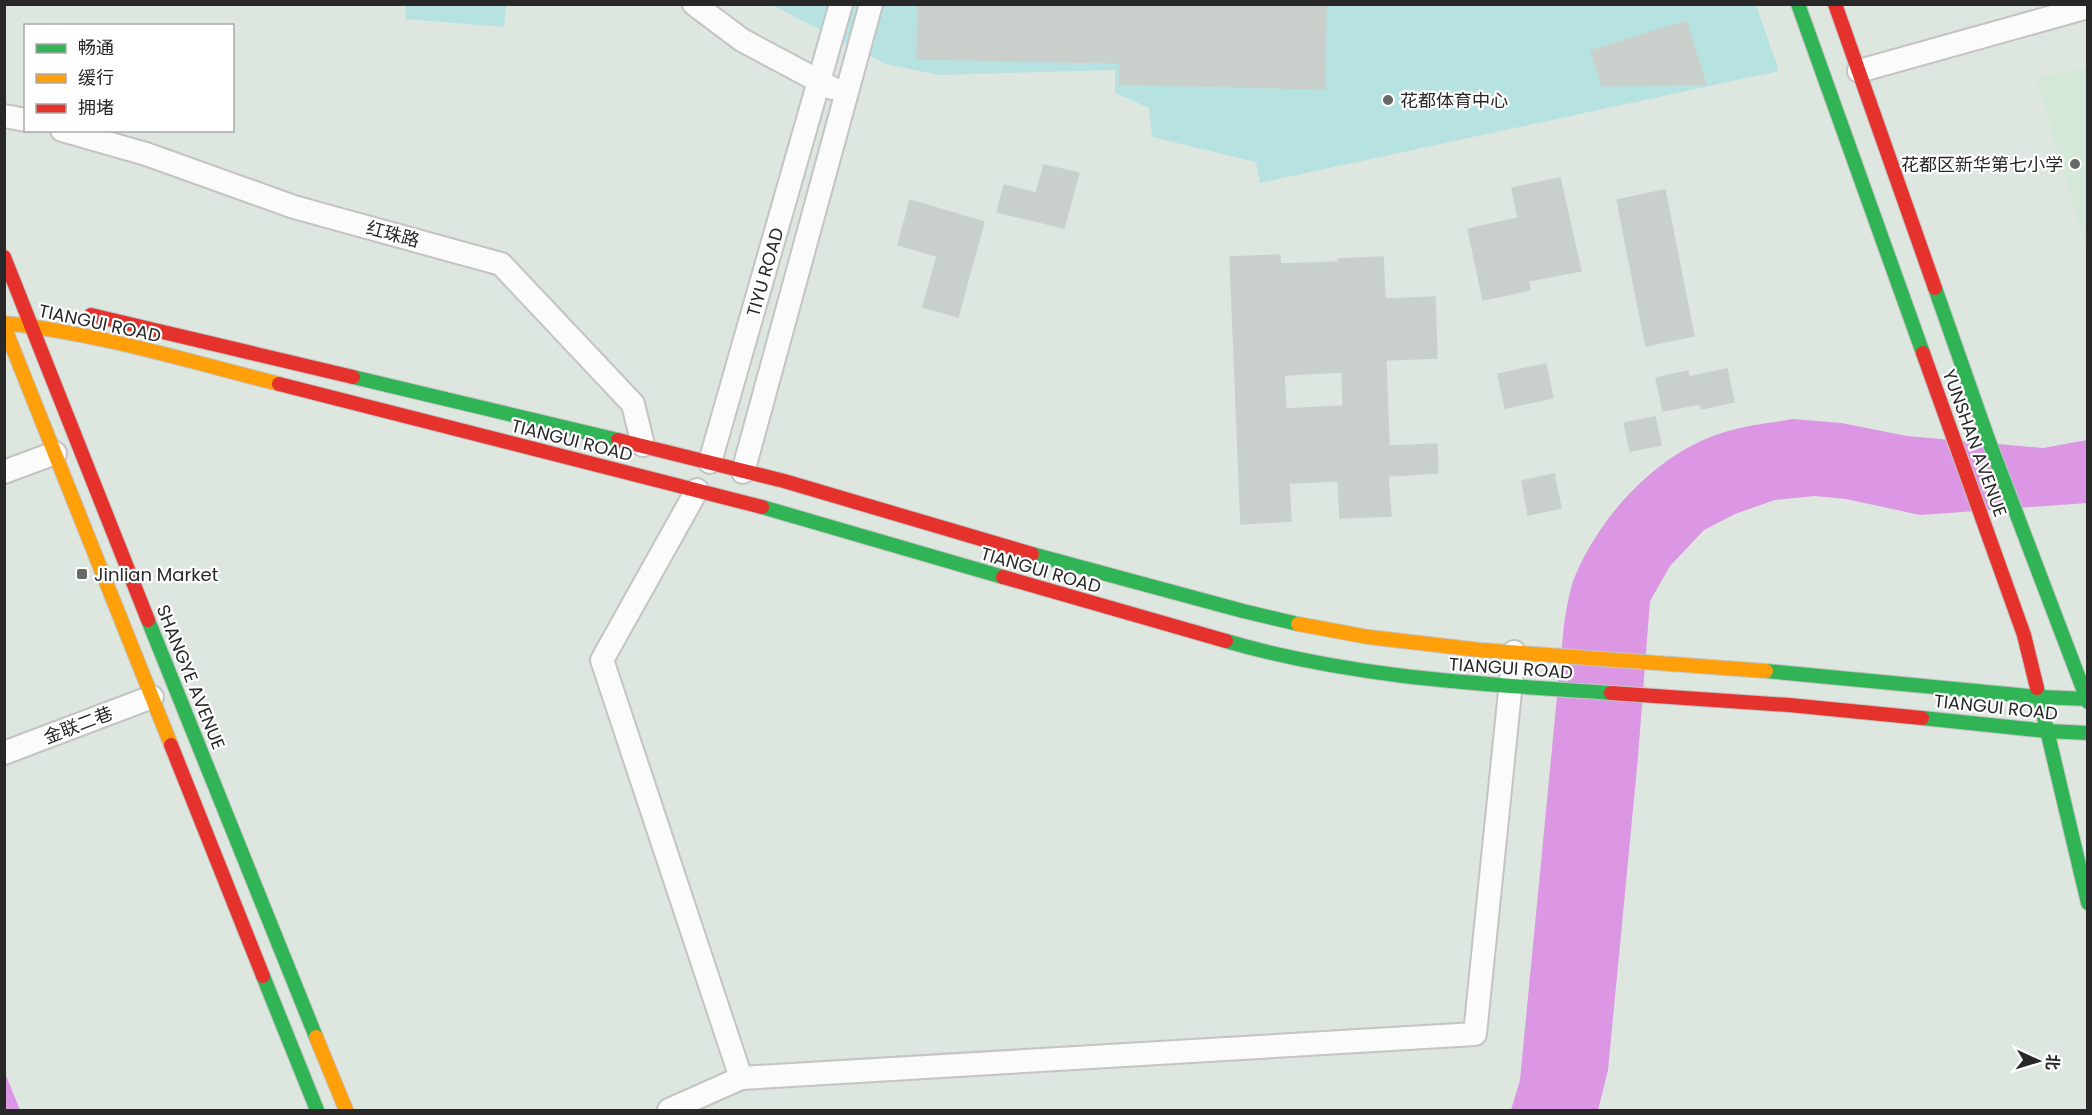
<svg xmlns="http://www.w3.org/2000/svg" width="2092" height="1115" font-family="Poppins,'Noto Sans SC',sans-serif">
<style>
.education{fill:#d4e8da}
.pitch{fill:#b7e2e2}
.water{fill:#db97e3}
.building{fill:#c9cfca;stroke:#cad1cc;stroke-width:1.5;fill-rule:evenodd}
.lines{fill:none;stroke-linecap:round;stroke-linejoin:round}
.street-casing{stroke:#c3c4c3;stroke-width:26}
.fast-casing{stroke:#c3c4c3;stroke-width:16}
.slow-casing{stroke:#c3c4c3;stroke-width:16}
.jam-casing{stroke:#c3c4c3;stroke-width:16}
.street{stroke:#fafbfa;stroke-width:22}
.fast{stroke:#30b455;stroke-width:14}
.slow{stroke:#ff9f0a;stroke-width:14}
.jam{stroke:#e5322d;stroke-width:14}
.poi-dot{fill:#686a68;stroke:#fff;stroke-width:2}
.labels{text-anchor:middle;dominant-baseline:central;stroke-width:4.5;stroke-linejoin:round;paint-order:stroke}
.poi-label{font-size:18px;fill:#282828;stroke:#fff;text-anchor:start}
.street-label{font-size:18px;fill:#282828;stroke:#fff}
</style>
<rect width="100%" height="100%" fill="#dee6e0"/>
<path class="education" d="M2087,67h1l-1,183 -51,-172z"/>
<g class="pitch">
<path d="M406,5h100l-2,22 -99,-8z"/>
<path d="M772,5h984l23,66 -519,112 -4,-21 -104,-25 -3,-29 -34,-15v-23l-176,5 -53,-11z"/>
</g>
<g class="water">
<path d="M1793,419l48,4 66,13 136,12 44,-8v63l-167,12 -74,-16 -32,-3 -39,4 -40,14 -31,16 -34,36 -20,35 -12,156 -30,313 -10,40h-87l9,-30 44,-456c3,-16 5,-35 12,-50 26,-61 84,-123 149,-142 21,-7 46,-9 68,-13z"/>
<path d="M5,1073l15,37h-15z"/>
</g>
<g class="building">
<path d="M918,4h408l-1,85 -206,-5 1,-21 -203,-4z"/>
<path d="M1686,21l20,63 -104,2 -11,-35z"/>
<path d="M1044,165l35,8 -15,55 -67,-16 7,-27 32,8z"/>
<path d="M1560,178l21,93 -53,10 2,9 -47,10 -15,-71 50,-11 -6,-30z"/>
<path d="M1665,190l29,146 -48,10 -29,-146z"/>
<path d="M910,200l74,22 -26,95 -35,-10 14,-51 -39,-11z"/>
<path d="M1280,255v9l59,-2 -1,-3 45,-2 2,42 50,-2 2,61 -50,2 -1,2 3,84 48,-2 1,29 -50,3 3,40 -51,2 -2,-37 -49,2 2,38 -50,3 -11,-267zM1342,372l1,34 -57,3 -2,-34z"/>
<path d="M1546,364l7,34 -48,10 -7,-34z"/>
<path d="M1727,369l7,33 -32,7 -2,-5 -37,7 -7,-33 32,-7 1,6z"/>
<path d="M1655,417l6,28 -31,6 -6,-28z"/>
<path d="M1554,474l7,34 -33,7 -6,-34z"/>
</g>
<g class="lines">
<g class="street-casing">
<g id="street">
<path d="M694,4l48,36 90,48"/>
<path d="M1859,71l229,-64"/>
<path d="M4,116l22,4"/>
<path d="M62,130l84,24 148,53 207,57 132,140 10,41"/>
<path d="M710,462l131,-458"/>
<path d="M4,472l51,-19"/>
<path d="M743,472l128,-468"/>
<path d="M697,490l-95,170 139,418"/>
<path d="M4,753l148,-56"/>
<path d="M669,1110l72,-32 734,-44 39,-382"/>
</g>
</g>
<g class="fast-casing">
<g id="fast">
<path d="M1798,4l125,349"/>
<path d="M1935,288l53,151 100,263"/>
<path d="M353,377l265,63"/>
<path d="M762,507l241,70"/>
<path d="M1032,554l211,57 55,13"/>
<path d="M148,620l168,417"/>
<path d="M1226,641c126,37 256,43 385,52"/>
<path d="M1766,671l273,26 49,2"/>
<path d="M2037,688l51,215"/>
<path d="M1922,718l125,13 41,2"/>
<path d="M263,976l54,134"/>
</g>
</g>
<g class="slow-casing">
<g id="slow">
<path d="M4,323c93,10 184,38 275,61"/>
<path d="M4,326l167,419"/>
<path d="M1298,624l70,13 112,13 286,21"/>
<path d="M316,1037l30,73"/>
</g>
</g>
<g class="jam-casing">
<g id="jam">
<path d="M1835,4l100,284"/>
<path d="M4,257l144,363"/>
<path d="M91,315l262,62"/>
<path d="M1923,353l101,282 13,53"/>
<path d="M279,384l483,123"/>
<path d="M618,440l166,41 248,73"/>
<path d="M1003,577l223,64"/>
<path d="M1611,693l178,12 133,13"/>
<path d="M171,745l92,231"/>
</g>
</g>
<use href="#street" class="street"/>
<use href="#fast" class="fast"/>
<use href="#slow" class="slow"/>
<use href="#jam" class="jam"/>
</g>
<g class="poi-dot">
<circle cx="1388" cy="100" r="6"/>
<circle cx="2075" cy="164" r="6"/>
<rect x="76" y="568" width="12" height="12" rx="3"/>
</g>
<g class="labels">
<g class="poi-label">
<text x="1400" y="100">花都体育中心</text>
<text x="2063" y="164" text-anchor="end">花都区新华第七小学</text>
<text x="94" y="574">Jinlian Market</text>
</g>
<g class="street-label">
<text transform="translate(393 234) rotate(15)">红珠路</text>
<text transform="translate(765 272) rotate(-74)">TIYU ROAD</text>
<text transform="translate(100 323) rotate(12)">TIANGUI ROAD</text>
<text transform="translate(572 440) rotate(14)">TIANGUI ROAD</text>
<text transform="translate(1975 443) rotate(70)">YUNSHAN AVENUE</text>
<text transform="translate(1041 570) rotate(16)">TIANGUI ROAD</text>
<text transform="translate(1511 668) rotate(4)">TIANGUI ROAD</text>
<text transform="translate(191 677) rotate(68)">SHANGYE AVENUE</text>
<text transform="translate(1996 707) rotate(6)">TIANGUI ROAD</text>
<text transform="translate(78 725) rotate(-21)">金联二巷</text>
</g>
</g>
<rect width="2092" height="1115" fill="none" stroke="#282828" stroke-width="12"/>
<rect x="24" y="24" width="210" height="108" fill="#ffffff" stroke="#a9a9a9" stroke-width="1.5"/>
<rect x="36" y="44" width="30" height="9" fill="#30b455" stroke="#a9a9a9" stroke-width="1.5"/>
<text x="78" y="54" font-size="18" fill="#282828">畅通</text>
<rect x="36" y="74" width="30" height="9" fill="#ff9f0a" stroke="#a9a9a9" stroke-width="1.5"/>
<text x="78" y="84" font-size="18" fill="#282828">缓行</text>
<rect x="36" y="104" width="30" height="9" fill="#e5322d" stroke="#a9a9a9" stroke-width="1.5"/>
<text x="78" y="114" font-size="18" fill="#282828">拥堵</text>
<g transform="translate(2038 1061) rotate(94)" stroke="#ffffff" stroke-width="4.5" paint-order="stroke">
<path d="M0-4.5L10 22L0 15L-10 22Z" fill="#282828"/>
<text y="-9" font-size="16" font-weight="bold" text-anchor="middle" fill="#282828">北</text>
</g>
</svg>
